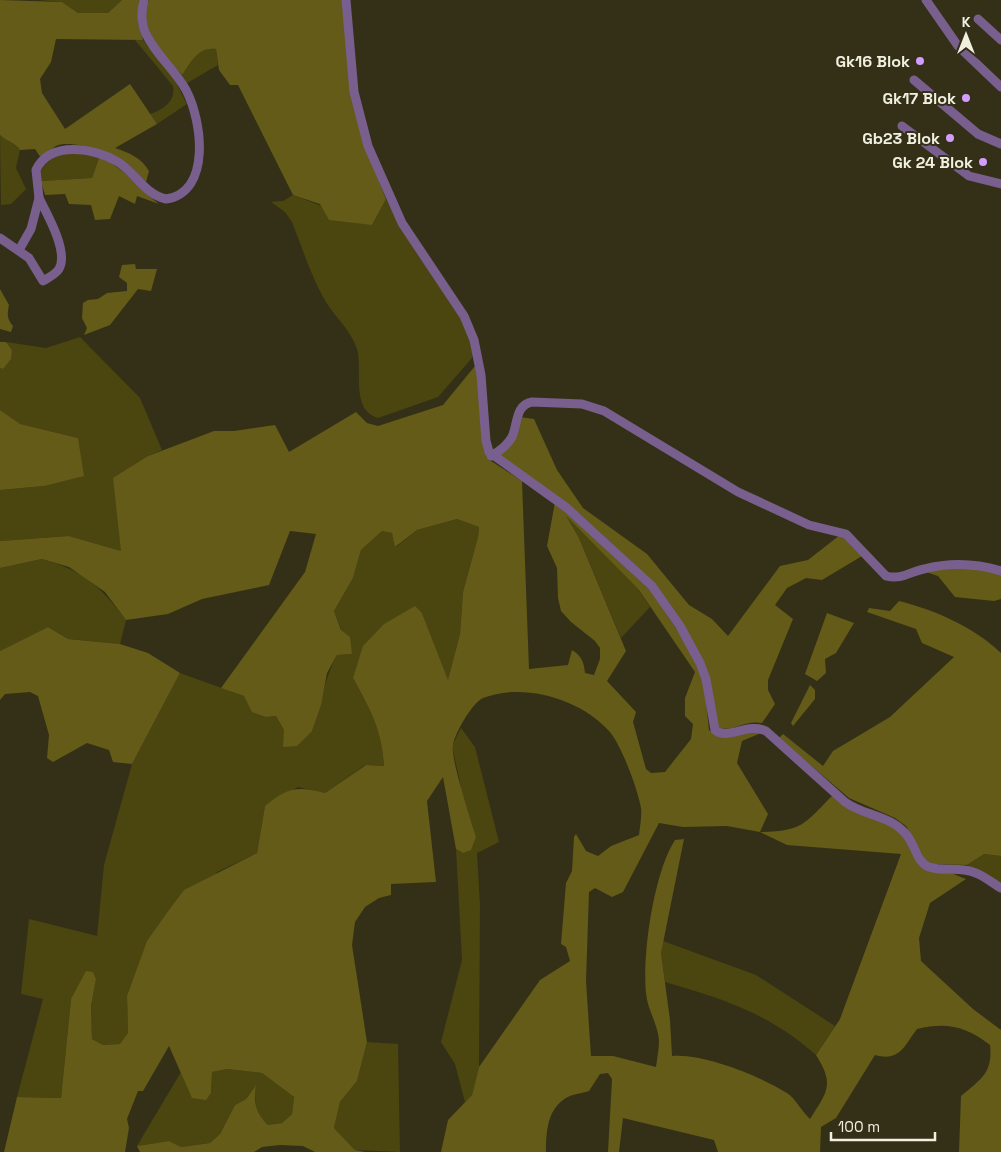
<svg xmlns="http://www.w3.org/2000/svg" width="1001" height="1152" font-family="'Space Grotesk',sans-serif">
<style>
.green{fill:#4b4510}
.forest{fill:#635b17;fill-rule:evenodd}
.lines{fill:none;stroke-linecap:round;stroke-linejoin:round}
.minor{stroke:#785f8d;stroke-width:9}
.poi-dot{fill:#d29dfd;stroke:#333017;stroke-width:2}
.labels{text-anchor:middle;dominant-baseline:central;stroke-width:4;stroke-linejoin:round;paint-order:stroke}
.poi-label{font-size:16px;font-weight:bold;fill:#f1efe0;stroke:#333017;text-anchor:end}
</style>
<rect width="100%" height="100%" fill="#333017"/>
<g class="green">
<path d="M39,0h83l-14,13h-30l-16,-11z"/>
<path d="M135,40h8l31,39 13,25 -30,20 -7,-10c13,-4 26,-13 23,-28z"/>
<path d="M208,48l8,1 2,16 -31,18 -5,-8 17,-24z"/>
<path d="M0,135c6,6 16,8 20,15l-4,18 10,21 -15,15 -10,1z"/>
<path d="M73,152l26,6 -7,20 -51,3 -1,-9c8,-13 19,-19 33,-20z"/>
<path d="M293,195l79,30 14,-26c7,13 14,27 22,40 15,24 72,93 64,119l-34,39 -60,21c-28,-8 -15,-49 -21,-69 -7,-21 -24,-33 -34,-52 -13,-24 -21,-50 -31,-75l-7,-10 -14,-10 12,-1z"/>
<path d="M80,337l60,61 22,52 -14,6 -27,95 -52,-15 -69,5v-51l44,-4 34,-48 -59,-14 -19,-14v-42l3,1 9,-19 -6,-8 40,6z"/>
<path d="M565,515l74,75 11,17 -29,31 -42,-100 -10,-13z"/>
<path d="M457,519l22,8 -1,10 -15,55 -3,42 -12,47 -26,-68 -69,65c17,31 29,52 31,88l-19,-1 -40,28 -27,-6 -33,19 -8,47 -40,19 -90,124 1,37 -7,11 -18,1 -11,-6 -1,-33 5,-27 -25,20 -10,99 -44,-1 26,-98 -22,-5 8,-75 68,17 7,-71 28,-101 48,-91 64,23 22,21 10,-1 8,14 28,1c9,-26 12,-52 25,-76l14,-1 -17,-43 19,-33 8,-28 21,-19 10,2 4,14 21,-17z"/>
<path d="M42,559c42,12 58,27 84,61l-6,24 -52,-5 -20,-12 -48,24v-83z"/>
<path d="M461,728l14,19 24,95 -22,11 3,52 -1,162 -7,28 -7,7 -10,-38 -14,-22 21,-82 -6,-111 7,4 -3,-71 -8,-36z"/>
<path d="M984,854l17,2v27l-34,-18z"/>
<path d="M663,941l93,34 79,51 -19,29c-48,-42 -92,-56 -151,-73l-4,-29z"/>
<path d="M367,1042l31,2 2,108 -45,-2 -21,-22 6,-26 17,-21z"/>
<path d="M227,1069l35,4 32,24 -2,17 -10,9 -14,2c-13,-12 -13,-22 -13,-39l-9,13 -11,6 -15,29 -10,9 -29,4 -12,-6 -32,5 44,-74 12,26 18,-5 1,-21z"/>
</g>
<g class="forest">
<path d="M0,0l62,2 16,11h30l14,-13h17l-1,23 5,17 -87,-1 -5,23 -11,17 2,14 23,36 65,-45 27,40 -42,24c14,5 26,9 34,23l-3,11c-7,-6 -13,-14 -20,-19 -13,-10 -55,-24 -70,-17 -5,3 -11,9 -15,12l-6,-9 -15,1c-4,-7 -14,-9 -20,-15z"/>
<path d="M149,0h193l23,147 21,52 -14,26 -43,-5 -9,-16 -27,-9 -55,-110h-8l-11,-15 -3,-21c-19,-2 -24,13 -34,26 -17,-20 -46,-47 -33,-75z"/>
<path d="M99,158c25,8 39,30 60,46l-22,-8 -2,8 -16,-8 -9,23 -15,1 -4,-15 -22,-1 -4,-10 -20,1 -4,-14 51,-3z"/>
<path d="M135,264l1,5h21l-6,22 -13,-2 -28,36 -26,10 3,-7 -5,-10 1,-15 5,-3 10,-1 9,-6 20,-2v-8l-8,-6 3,-12z"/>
<path d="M0,289l9,16c-2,9 -2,14 4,21l-2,6 -11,-3z"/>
<path d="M0,342h6l6,8 -1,9 -8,10 -3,-1z"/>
<path d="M475,366l2,1 7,84 4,8 34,22 7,188 39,-4 4,-15c10,6 12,13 13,23l9,2 6,-16v-11l-5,-7 -24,-19 -10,-11 -3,-13 -1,-30 -10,-22 8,-44 96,89 37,55 16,37 5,47c23,17 27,-3 52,3l-19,8 -5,22 31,51 -8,18c43,-1 43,-7 72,-36l54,27 17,12 13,24 50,20 -36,24 -11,35 2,23 52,48 28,21v122h-42l2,-56c20,-17 32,-23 29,-51 -25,-19 -43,-23 -73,-16 -13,17 -17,33 -42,26l-39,63 -15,9 -1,25h-102l-4,-12 -91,-22 -4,34h-11l4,-73 -4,-6 -8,1 -11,17c-6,2 -14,3 -19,5 -23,10 -24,36 -24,56h-105l7,-32 24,-25 7,-28 61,-87 30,-19 -4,-14 -5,-3 5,-61 6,-12 2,-34 2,-3 10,17 12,5 13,-10 28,-11c1,-9 3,-19 2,-27 -3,-18 -20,-64 -32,-77 -28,-32 -86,-49 -126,-33 -11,5 -28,35 -30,47 -3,12 18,76 23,92l-5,13 -8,3 -7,-4 -13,-72 -16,24 9,81 -45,2v11l-12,3 -14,9 -10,15 -3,23 15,97 -10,39 -17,21 -6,26 21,22 10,2h-50l-12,-6 -23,-1 -18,2 -8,5h-114l-3,-6 32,-5 12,6 29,-4 10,-9 15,-29 11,-6 10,-14c-3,17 0,28 12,40l14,-2 10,-9 2,-17 -32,-24 -35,-4 -15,3 -1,21 -5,7 -14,-2 -23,-52 -26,45h-5l-11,28 2,9 -4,24h-121l13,-55 44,1 10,-99 15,-28 7,1 3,7 -5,27 1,33 11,6 17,-1 8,-11 -1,-37 20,-55 22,-31 15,-20 73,-37 8,-47c23,-19 31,-20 60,-13l41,-28 18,1c-2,-36 -14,-57 -31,-88l10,-32 21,-22 31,-18 7,7 26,67 12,-46 3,-42 15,-55 1,-10 -22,-8 -40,11 -22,17 -3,-14 -10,-2 -21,19 -8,28 -19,33 7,19 9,7 2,17 -15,1 -10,18 -6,32 -9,26 -15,15 -14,1 1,-17 -8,-14 -10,1 -14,-5 -8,-16 -23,-8 84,-116 11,-38 -26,-3 -21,54 -67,14 -34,15 -42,6 -21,-28 -36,-25 -27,-8 -42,9v-27l69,-5 52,15 -8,-73 35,-22 66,-25h20l41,-6 14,27 67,-40 11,11 11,3 65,-21zM566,516l73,74 56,82 -10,26v18l8,8 -2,15 -26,33 -14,1 -5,-4 -13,-47 3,-10 -29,-31 19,-30 -47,-113zM659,823l24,4 44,-1 33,6 27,13 114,9 -61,165 -24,36c19,30 11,37 -6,64 -8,-7 -14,-20 -23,-26 -27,-17 -84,-40 -115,-37l-2,-36 -9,-67 23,-114 -9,1c-21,32 -33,114 -29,153 1,16 12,31 13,48 0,8 -2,18 -3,26l-43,-11h-22l-5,-75 3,-89 6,-4 17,9 11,-5z"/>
<path d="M0,410l20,14 58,14 6,38 -40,10 -44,4z"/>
<path d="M520,417l14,2 23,51 26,38 64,46 42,51 23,14 16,17 52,-70 28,-6 32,-25 7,4 15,17 -40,24 -16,-2 -19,10 -12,17 18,14 -25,61v10l7,14 -13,19c-19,-4 -34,13 -46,2l-13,-65 -71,-98 -52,-48 -84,-58z"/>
<path d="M959,567l42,6v26l-7,2 -39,-4 -17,-21 -12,-4z"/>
<path d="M899,601c36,9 75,26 102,52v203l-17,-2 -17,11 -34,-1 -7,-3 -20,-35 -11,-8 -46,-20 -70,-60 4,-4 40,32 10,-15 57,-34 64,-60 -32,-14 -6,-14 -49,-17 2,-4 21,3z"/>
<path d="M827,613l27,10 -18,30 -11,6 1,14 -9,8 -12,-7z"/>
<path d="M48,627l20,12 52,5 28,9 32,20 -48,91 -19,-2 -4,-12 -22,-7 -34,19 -6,-4 2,-23 -11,-39 -8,-4 -25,2 -5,6v-49z"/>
<path d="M810,685l5,5v9l-22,27 -2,-3z"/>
</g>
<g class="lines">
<g class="minor">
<path d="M346,0l8,92 14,54 34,77 62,93 10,24 7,35 5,66 3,11 78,56 85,78 28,40 20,37 6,16 9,51c13,11 32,-8 51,1l79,71c19,14 44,13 60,31 10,10 11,29 24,34 11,4 24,1 35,3 14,1 25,11 37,18"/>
<path d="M926,0l32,46 43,41"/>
<path d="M978,19l23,21"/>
<path d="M914,80l64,54 23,10"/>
<path d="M902,126l67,50 32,8"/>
<path d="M0,238l29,20 14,23c5,-3 13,-7 16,-12 10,-17 -12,-55 -20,-71"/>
<path d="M19,250l12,-21 8,-31 -3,-28c14,-30 59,-22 82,-8 18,11 26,32 48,37 46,-7 36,-79 20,-109 -11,-20 -30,-35 -40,-56 -5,-11 -5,-23 -2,-34"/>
<path d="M491,456c9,-5 16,-10 21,-19 6,-13 3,-32 20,-35l50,2 22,7 134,81 71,33 37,9 40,42c16,4 23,-4 38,-7 27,-7 51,-6 77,2"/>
</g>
</g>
<g class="poi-dot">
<circle cx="920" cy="61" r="5"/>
<circle cx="966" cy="98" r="5"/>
<circle cx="950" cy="138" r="5"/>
<circle cx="983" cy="162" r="5"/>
</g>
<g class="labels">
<g class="poi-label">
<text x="910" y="61">Gk16 Blok</text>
<text x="956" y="98">Gk17 Blok</text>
<text x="940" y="138">Gb23 Blok</text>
<text x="973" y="162">Gk 24 Blok</text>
</g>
</g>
<g transform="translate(966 35)" stroke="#333017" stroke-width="4" paint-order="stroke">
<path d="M0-4L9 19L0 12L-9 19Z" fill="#f1efe0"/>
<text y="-8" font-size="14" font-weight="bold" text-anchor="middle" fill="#f1efe0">K</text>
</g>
<path d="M831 1132v8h104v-8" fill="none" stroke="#f1efe0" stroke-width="2.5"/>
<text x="838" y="1132" font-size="15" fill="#f1efe0" stroke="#333017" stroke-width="4" paint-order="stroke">100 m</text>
</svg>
